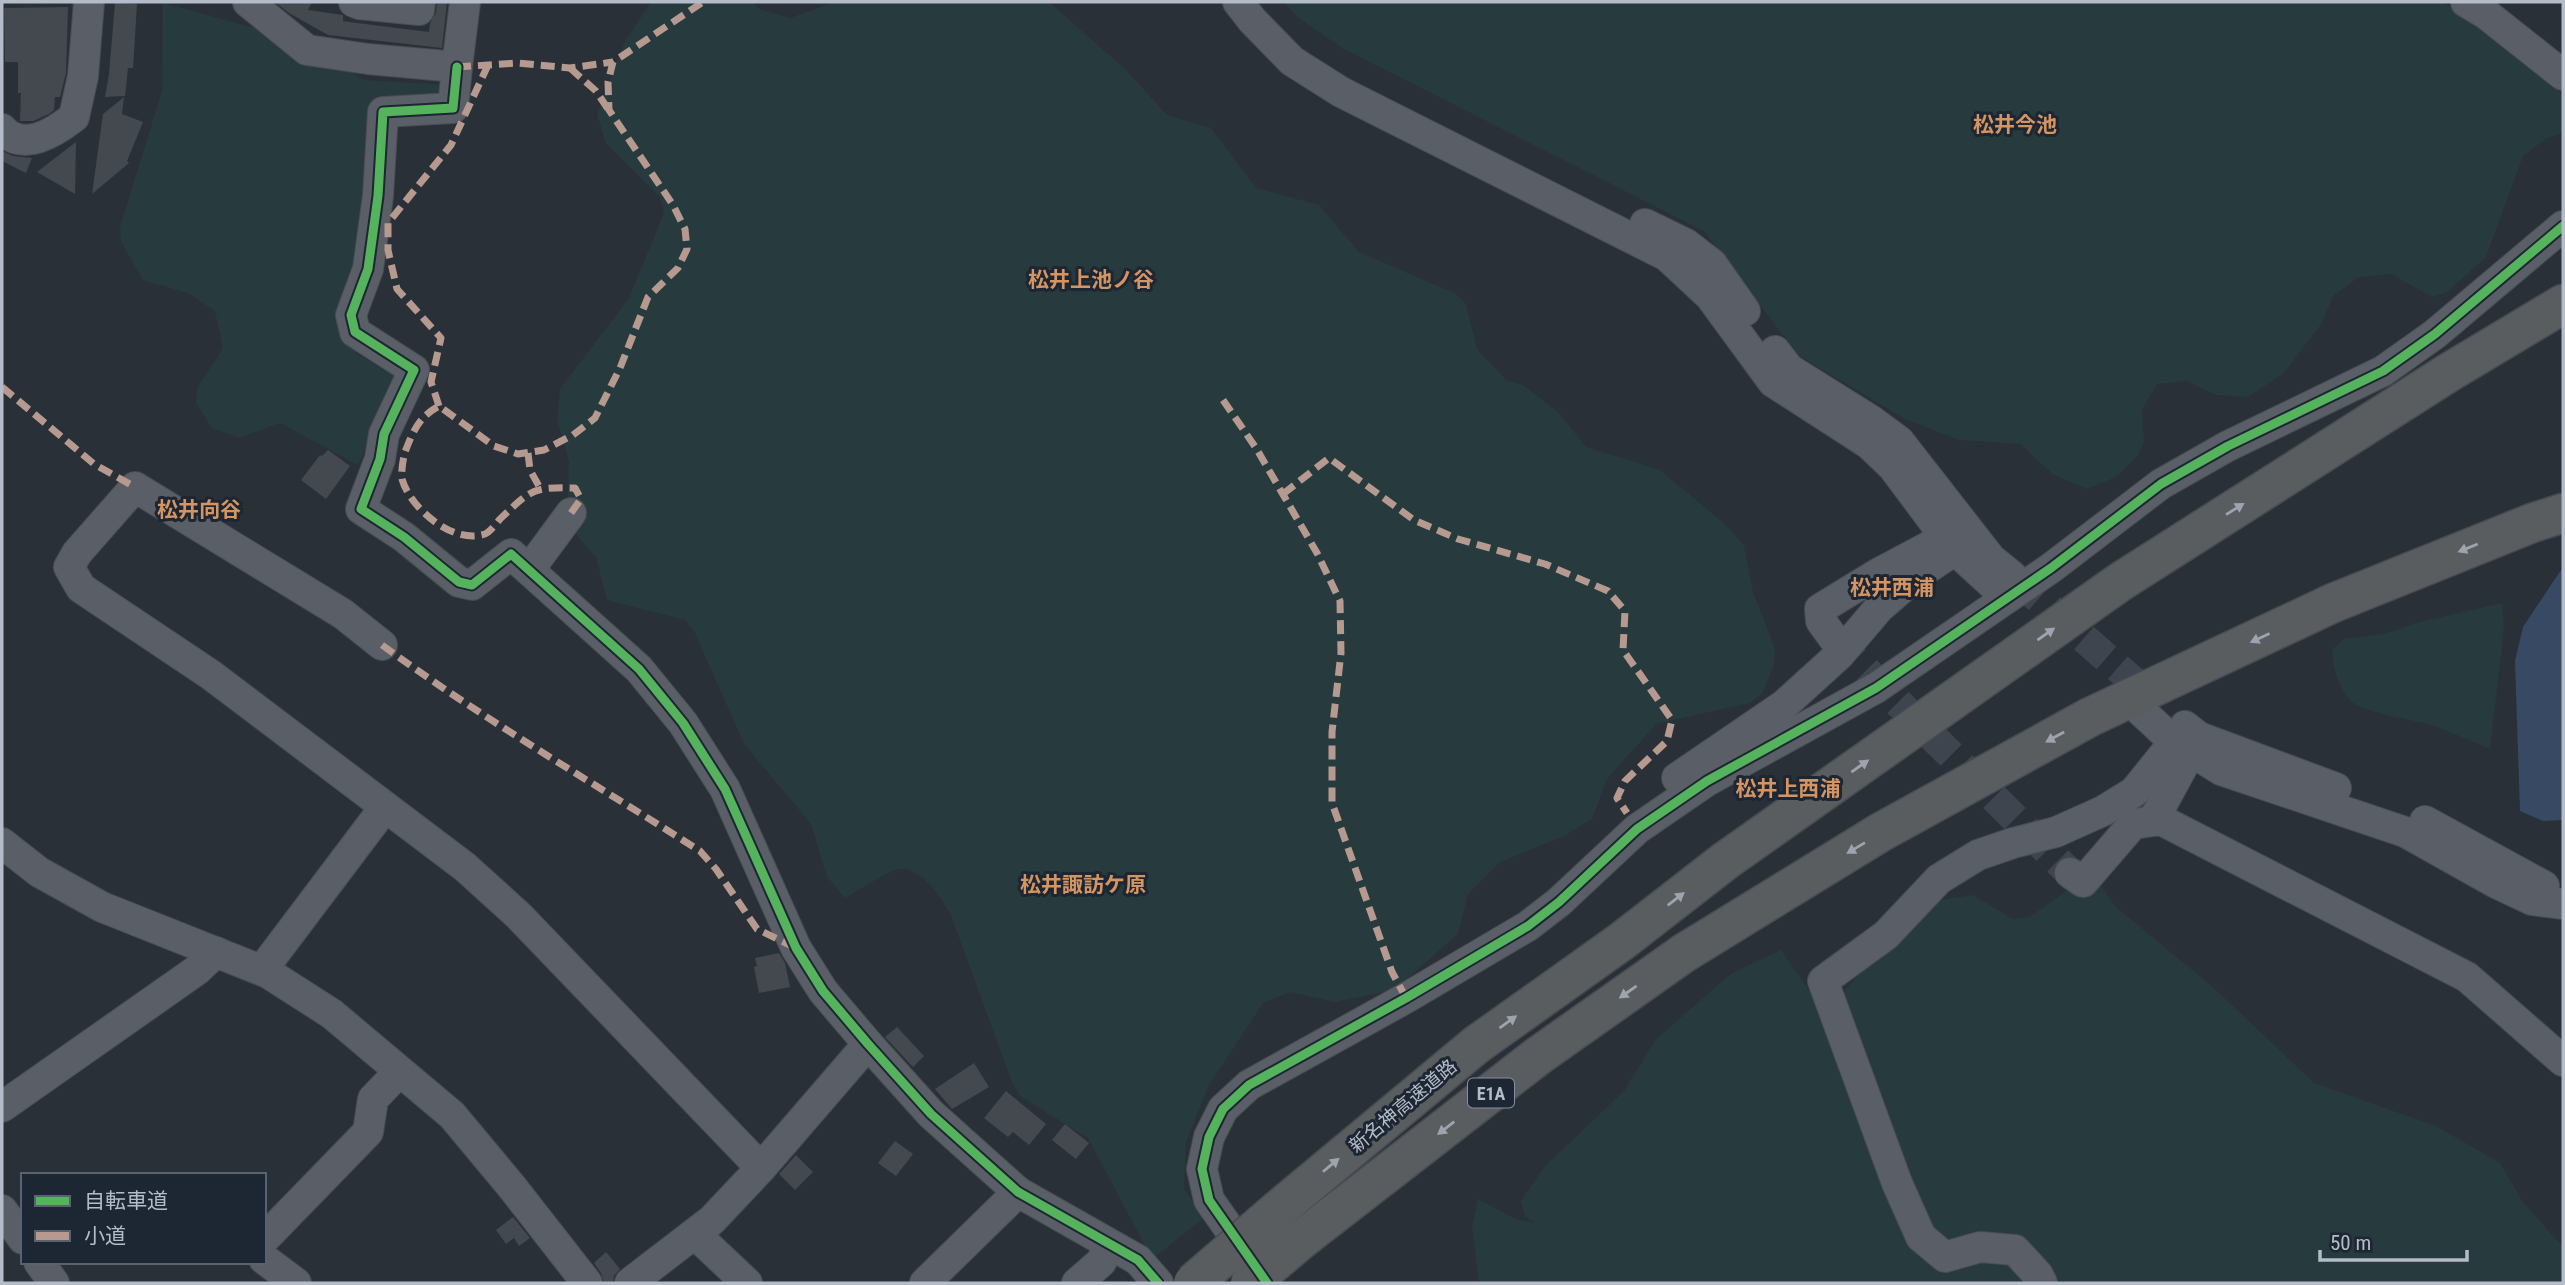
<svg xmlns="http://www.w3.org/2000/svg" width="2565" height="1285" font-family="'Roboto Condensed','Noto Sans JP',sans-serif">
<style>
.green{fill:#273a3e}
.water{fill:#384963}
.building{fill:#444950}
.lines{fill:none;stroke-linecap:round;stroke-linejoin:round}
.minor-tunnel{stroke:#3f454e;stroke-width:30;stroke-dasharray:30 15;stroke-linecap:butt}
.minor-casing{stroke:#484c53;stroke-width:32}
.highway-casing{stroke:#474c53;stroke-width:41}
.minor{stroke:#5a5e66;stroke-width:30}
.highway{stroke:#5a5d60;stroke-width:38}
.highway-bridge-casing{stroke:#474c53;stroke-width:41;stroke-linecap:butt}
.highway-bridge{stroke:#5a5d60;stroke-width:38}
.quiet{stroke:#b69a8f;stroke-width:7;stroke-dasharray:14 7;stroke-linecap:butt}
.cycleway-casing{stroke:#1d2633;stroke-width:13}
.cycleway{stroke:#56b35d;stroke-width:9}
.oneway{fill:#9ea4af}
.labels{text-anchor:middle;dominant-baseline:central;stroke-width:6;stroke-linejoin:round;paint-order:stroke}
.shield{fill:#1d2633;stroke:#878f9c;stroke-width:2}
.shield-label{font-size:18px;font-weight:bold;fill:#b4bcc9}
.street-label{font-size:19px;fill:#b4bcc9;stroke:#1d2633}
.neighbourhood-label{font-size:21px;font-weight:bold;fill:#d59563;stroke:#1d2633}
</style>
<rect width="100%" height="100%" fill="#2a3038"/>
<g class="green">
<path d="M651,2h101l7,7 31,9 45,-16h214l77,68 41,45 44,13 45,60 63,17 40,47 97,42 10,10 11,45 30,32 16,4 36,28 27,34 74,23 65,54 19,22 9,46 22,57 -1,16 -12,29 -12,9 -94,21 -49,55 -15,40 -28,17 -64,26 -32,32 -10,40 -64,56 -60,12 -44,-10 -27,11 -54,82 -23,57 -2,47 20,29 -52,41 -64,-121 -68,-42 -8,-14 -62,-169c-10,-16 -29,-47 -52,-44 -10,2 -42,23 -53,29l-18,-21 -16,-53 -67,-80 -49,-111 -10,-13 -78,-20 -11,-43 -29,-33 2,-63 -12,-41 3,-31 69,-91 35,-85 -4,-16 -54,-54 -9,-28 28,-74z"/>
<path d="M1284,2h1159l70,46 50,47v38l-16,5 -24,18 -37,101 -40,36 -14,4 -41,-23 -32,3 -26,19 -11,27 -38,50 -36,24 -31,-2 -31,-14 -29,3 -15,26 2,31 -5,13 -23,23 -29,12 -33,-14 -34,-31 -61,-4 -56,-22 -105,-63 -94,-124 -362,-183 -46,-32z"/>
<path d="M163,3l133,36 68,41 82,5 -3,17 -70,6 -19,160 -13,43 15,42 42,26 -40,86 -78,-42 -41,15 -27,-10 -16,-25 1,-15 26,-40 -8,-37 -27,-18 -45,-13 -22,-38 -1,-15 42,-136z"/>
<path d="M2502,603l2,26 -14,120c-18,-8 -37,-16 -56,-23 -21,-7 -61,-11 -79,-22 -15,-10 -23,-37 -23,-54l12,-11 40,-5 32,-11z"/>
<path d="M2098,882l18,25 99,82 99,94 122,43 64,37 23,39 40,45v36h-1084l-7,-56 6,-28 37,20 20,4 -10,-7 -4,-15 23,-34 80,-76 32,-52 76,-66 49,-23 44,63 75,-86 42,-27 31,-5 40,24 17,-2 39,-28z"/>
</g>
<path class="water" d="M2563,567v253l-20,1 -23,-10 -5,-150 8,-34z"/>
<g class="building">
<path d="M275,2h37l-4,8 35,5v6l6,1 80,10 1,-9 6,-10 1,-11h10l-5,46 -114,-13 -39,-22z"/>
<path d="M115,3l22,1 -4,64h-5l-3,28 -20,1 4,-23z"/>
<path d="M68,7l-2,66 -6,24h-5l-1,13 -5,4 -16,7h-13l1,-28h-3v-31h-13l-1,-54z"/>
<path d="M124,97l-2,17 21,8 -16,39 2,2 -37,31 11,-80z"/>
<path d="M76,142l-1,52 -38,-22z"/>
<path d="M2,151l11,5 19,2 -6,15 -24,-12z"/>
<path d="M328,450l22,16 -24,33 -25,-19 19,-25 2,1z"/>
<path d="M779,953l6,10 5,24 -31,6 -5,-26 3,-1 -2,-8z"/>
<path d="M897,1027l27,29 -11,11 -28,-30z"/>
<path d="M974,1063l15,24 -37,22 -17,-20z"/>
<path d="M1006,1091l40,33 -17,21 -16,-13 -5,5 -24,-19z"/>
<path d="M1065,1124l24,19 -13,16 -24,-19z"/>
<path d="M895,1141l18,13 -17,22 -18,-13z"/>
<path d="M796,1155l17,17 -18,18 -16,-16z"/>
<path d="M513,1217l17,21 -11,8 -5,-8 -8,6 -10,-14z"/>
<path d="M606,1252l14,17 -6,7 -1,7h-9l-3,-10 -7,-10z"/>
</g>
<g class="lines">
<g class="minor-tunnel">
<path d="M2016,579l140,122"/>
<path d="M1834,639l236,234"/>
</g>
<g class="minor-casing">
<g id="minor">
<path d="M248,2l59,48 61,9 89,8 8,-65"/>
<path d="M354,2l5,2 60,6 1,-8"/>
<path d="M1238,2l14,18 40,41 49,31 326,164 43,40 63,86 96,62 24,23 62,83 47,43"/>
<path d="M2466,2l20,12 77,61"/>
<path d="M457,67l-4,41 -70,4 -5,84 -10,73 -17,46 4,17 59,38 -30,64 -4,25 -19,50 43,28 55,45 13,3 39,-31 128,115 44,54 42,66 71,159 27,43 45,53 63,70 87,78 120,68 20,23"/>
<path d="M2,129c20,24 53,3 72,-12l9,-41 6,-74"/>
<path d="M1645,224l41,20 26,20 33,47"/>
<path d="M1775,351l14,18 83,52 27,20 92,118 21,17"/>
<path d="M529,570l42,-57"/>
<path d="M1834,639l-13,-18 -1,-12 59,-36 60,-32"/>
<path d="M382,645l-39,-31 -208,-127 -58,66 -8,14 12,21 130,87 254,192 54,49 242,252"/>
<path d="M2141,711l29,27 51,32 184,62 91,51 36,17 31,4"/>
<path d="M2185,726l14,11 137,51"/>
<path d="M1677,778l107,-73 55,-50 40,-47 37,-32 39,-26"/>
<path d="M2153,821l38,-70"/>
<path d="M2425,821l119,65"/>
<path d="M2,843l37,29 63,35 166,66 64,41 120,101 60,72 75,96"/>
<path d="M2070,873l13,9 50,-58 28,-4 306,157 96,84"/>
<path d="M262,970l123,-163"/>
<path d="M2,1107l195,-137 19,-18"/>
<path d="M2,1210l21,29"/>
<path d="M695,1234l52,49"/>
<path d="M264,1239l104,-107 5,-33 26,-27"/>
<path d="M264,1259l32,24"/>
<path d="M1251,1260l-42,-60 -7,-31 7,-32 14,-28 26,-24 157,-87 122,-72 31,-24 78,-73 70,-48 169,-93 175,-120 110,-84 67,-38 155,-75 52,-37 128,-108"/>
<path d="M39,1262l15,21"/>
<path d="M630,1283l82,-63 49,-52 107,-124"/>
<path d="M925,1283l93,-91"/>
<path d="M1077,1283l24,-21 9,-17"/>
<path d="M2042,1283l-4,-8 -23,-25 -35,-3 -35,10 -24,-20 -24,-54 -74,-202 63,-46 53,-56 39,-24 35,-12 43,-11 47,-21 31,-19 41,-51"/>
</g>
</g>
<g class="highway-casing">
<g id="highway">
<path d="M1279,1209l197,-164 146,-104 103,-80 395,-279 328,-209 115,-69"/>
<path d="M1302,1239l236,-183 146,-103 197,-121 209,-115 243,-114 199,-80 31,-10"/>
</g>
</g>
<use href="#minor" class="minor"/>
<use href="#highway" class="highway"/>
<g class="highway-bridge-casing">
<g id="highway-bridge">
<path d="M1193,1283l86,-74"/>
<path d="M1250,1283l52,-44"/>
</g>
</g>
<use href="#highway-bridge" class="highway-bridge"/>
<g class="quiet">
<path d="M457,67l61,-4 52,5 43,-6"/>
<path d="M570,68l26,23 12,18"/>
<path d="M2,387l92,77 41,23"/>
<path d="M1223,400l33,48 61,105 23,48 1,52 -9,79v71l60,169 14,26"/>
<path d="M439,406l-8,-24 10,-44 -44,-49 -9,-39v-27l63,-78 37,-80"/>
<path d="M528,453l2,17 10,18"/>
<path d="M1283,494l46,-36 85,62 44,19 87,25 63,27 17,20 -2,39 49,70 -5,21 -42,40 -8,17 10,15"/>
<path d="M571,513l10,-14 -6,-11c-43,-1 -43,1 -75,31 -4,5 -10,13 -15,15 -32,11 -75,-26 -83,-55 -1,-7 1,-20 3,-27 8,-21 14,-35 34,-46l55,40 24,8 26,-4 29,-15 22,-17 25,-50 28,-71 30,-29 9,-19 -2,-20 -12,-24 -64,-95 -1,-28 5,-20 90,-60"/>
<path d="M382,645c102,75 212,138 318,206l16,18 41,60 39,19"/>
</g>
<g class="cycleway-casing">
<g id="cycleway">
<path d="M457,67l-4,41 -70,4 -5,84 -10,73 -17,46 4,17 59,38 -30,64 -4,25 -19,50 43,28 55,45 13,3 39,-31 128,115 44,54 42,66 71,159 27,43 45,53 63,70 87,78 120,68 20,23"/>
<path d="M1267,1283l-58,-83 -7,-31 7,-32 14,-28 26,-24 157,-87 122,-72 31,-24 78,-73 70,-48 169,-93 175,-120 110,-84 67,-38 155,-75 52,-37 128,-108"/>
</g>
</g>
<use href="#cycleway" class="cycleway"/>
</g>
<defs><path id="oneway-solid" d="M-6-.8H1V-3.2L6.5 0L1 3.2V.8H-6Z" transform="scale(1.75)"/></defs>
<g class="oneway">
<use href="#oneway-solid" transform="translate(2235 509) rotate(-32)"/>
<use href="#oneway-solid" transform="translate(2468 548) rotate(158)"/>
<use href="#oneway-solid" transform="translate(2046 634) rotate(-35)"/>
<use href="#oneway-solid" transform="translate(2260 638) rotate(155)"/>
<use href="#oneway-solid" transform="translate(2055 737) rotate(151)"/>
<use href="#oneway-solid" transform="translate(1860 766) rotate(-35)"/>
<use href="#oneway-solid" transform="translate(1856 848) rotate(149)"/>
<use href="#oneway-solid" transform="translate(1676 899) rotate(-38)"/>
<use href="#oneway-solid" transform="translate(1628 992) rotate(145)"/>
<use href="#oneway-solid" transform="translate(1508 1022) rotate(-36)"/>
<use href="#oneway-solid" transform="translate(1446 1128) rotate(142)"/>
<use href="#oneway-solid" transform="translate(1331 1165) rotate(-40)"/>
</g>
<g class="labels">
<rect class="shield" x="1468" y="1078.5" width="46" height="29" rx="5"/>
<g class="shield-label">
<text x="1491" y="1093">E1A</text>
</g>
<g class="street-label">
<text transform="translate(1403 1106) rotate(-40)">新名神高速道路</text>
</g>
<g class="neighbourhood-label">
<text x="2015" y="125">松井今池</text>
<text x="1091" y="280">松井上池ノ谷</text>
<text x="199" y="510">松井向谷</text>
<text x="1892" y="588">松井西浦</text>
<text x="1788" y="789">松井上西浦</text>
<text x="1083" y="885">松井諏訪ケ原</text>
</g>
</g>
<rect width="2565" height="1285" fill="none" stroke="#b4bcc9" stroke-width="7"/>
<rect x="21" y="1173" width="245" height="91" fill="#1d2633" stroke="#59626f" stroke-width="2"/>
<rect x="35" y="1196" width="35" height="10" fill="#56b35d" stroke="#59626f" stroke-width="2"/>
<text x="84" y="1208" font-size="21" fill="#b4bcc9">自転車道</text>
<rect x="35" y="1231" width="35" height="10" fill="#b69a8f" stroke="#59626f" stroke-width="2"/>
<text x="84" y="1243" font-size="21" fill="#b4bcc9">小道</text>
<path d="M2320 1250v10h147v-10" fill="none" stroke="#b4bcc9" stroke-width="3.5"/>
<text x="2330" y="1250" font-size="21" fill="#b4bcc9" stroke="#1d2633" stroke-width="5" paint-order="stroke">50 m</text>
</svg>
